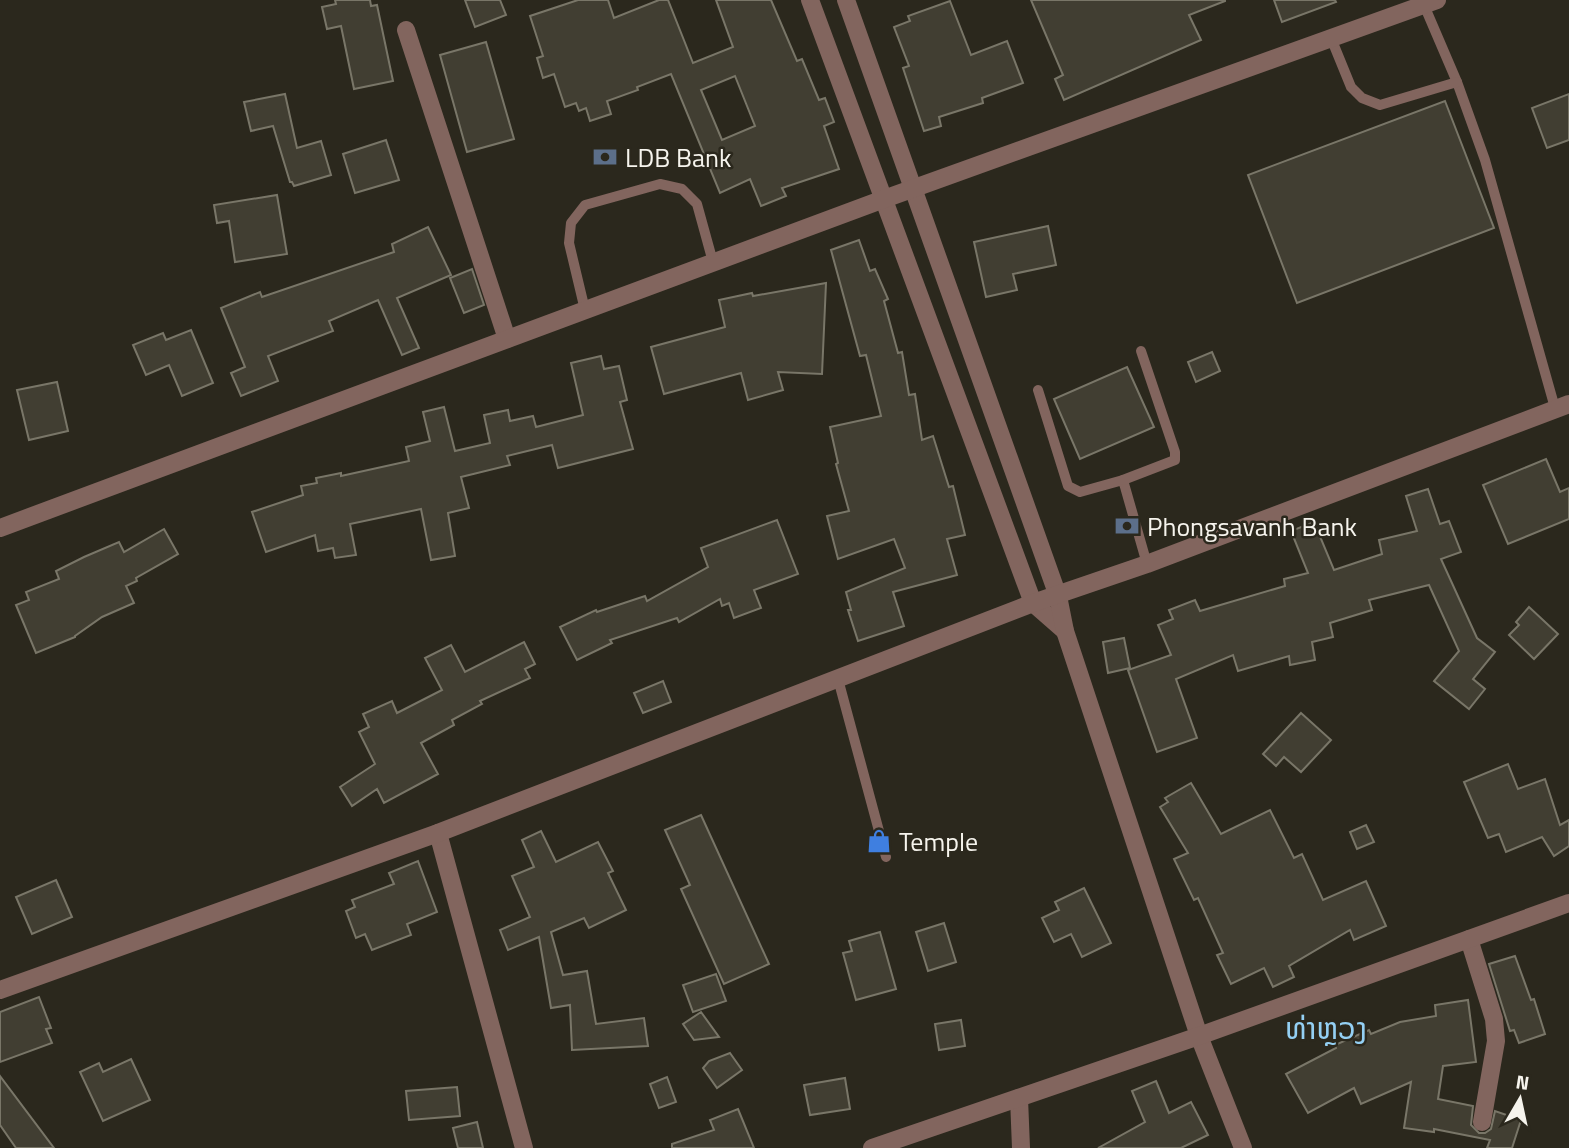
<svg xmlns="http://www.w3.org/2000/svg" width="1569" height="1148" font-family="'Titillium Web','Noto Sans Lao',sans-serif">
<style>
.building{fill:#413e32;stroke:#797668;stroke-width:2;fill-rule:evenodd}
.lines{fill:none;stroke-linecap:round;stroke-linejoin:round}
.lane{stroke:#82655e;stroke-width:10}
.street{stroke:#82655e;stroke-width:18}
.labels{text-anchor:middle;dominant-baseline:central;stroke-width:5;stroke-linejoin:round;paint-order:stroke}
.poi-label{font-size:26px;fill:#f6f4ed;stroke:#2b281d;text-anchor:start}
.quarter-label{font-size:30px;fill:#94d0f4;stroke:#2b281d}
</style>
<rect width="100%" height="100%" fill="#2b281d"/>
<g class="building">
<path d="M335,0h35l1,6 6,-1 16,76 -39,8 -13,-63 -14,3 -5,-22 14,-3z"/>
<path d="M465,0h35l6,15 -31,12z"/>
<path d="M578,0h30l6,18 45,-18h9l25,63 40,-16 -17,-47h55l26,61 5,-2 17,41 6,-2 9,24 -10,4 15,43 -57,19 4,8 -25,10 -11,-27 -30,14 -49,-119 -34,13 1,3 -31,11 4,13 -21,7 -4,-13 -7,3 -3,-8 -11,4 -11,-33 -11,4 -6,-20 6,-2 -13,-40zM735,76l20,50 -33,14 -21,-50z"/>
<path d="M1031,0h194v1l-36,14 12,25 -137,60 -9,-21 8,-4z"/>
<path d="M1274,0h61l1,2 -54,20z"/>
<path d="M950,1l21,54 36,-14 16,42 -41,15 1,5 -44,14 2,9 -17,5 -21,-63 6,-2 -15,-39 16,-6 -2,-5z"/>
<path d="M486,42l28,97 -47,13 -27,-97z"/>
<path d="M285,94l12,54 24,-7 10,34 -37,11 -2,-4h-2l-17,-56 -22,5 -7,-29z"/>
<path d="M1569,94v46l-22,8 -15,-40z"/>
<path d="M1445,101l49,127 -197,75 -49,-128z"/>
<path d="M386,140l13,40 -44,13 -12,-39z"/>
<path d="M277,195l10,59 -52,8 -6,-41 -12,2 -3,-18z"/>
<path d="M1048,226l8,39 -43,9 4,16 -31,7 -12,-55z"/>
<path d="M428,227l23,48 -54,23 22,50 -17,7 -24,-55 -49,21 4,10 -65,25 10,25 -37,15 -10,-23 14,-6 -24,-59 39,-16 2,5 132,-45 -2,-8z"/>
<path d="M859,240l11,31 5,-2 13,30 -4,2 14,52 4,-1 7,43 6,-1 7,46 11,-4 16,51 4,-1 12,49 -18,4 10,36 -64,17 11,34 -46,15 -10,-31h3l-5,-18 59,-24 -11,-29 -56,20 -11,-43 22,-5 -13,-47 2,-1 -8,-36 51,-11 -15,-61 -6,1 -29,-106z"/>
<path d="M472,269l12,36 -20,8 -14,-35z"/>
<path d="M826,283l-4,91 -44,-2 5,18 -35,10 -7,-27 -77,21 -13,-47 74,-20 -6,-27 33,-7 1,3z"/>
<path d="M191,330l22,53 -31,13 -13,-31 -23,10 -13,-30 30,-12 3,7z"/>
<path d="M1212,352l8,19 -24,11 -8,-20z"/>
<path d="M601,356l3,13 15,-3 8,34 -7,2 13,47 -75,19 -6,-23 -45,11 3,9 -49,12 8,31 -21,5 7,43 -24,4 -10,-51 -71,15 6,31 -21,3 -2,-10 -15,3 -3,-16 -49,17 -14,-40 51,-17 -2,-9 16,-3 -1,-5 25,-5v3l68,-15 -3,-14 24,-6 -7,-29 21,-5 11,44 35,-8 -6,-28 24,-5 2,11 23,-5 3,11 47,-12 -12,-52z"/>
<path d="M1127,367l27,60 -74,32 -26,-60z"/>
<path d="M57,382l11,49 -39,9 -12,-50z"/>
<path d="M1546,459l14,33 9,-4v31l-61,25 -25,-59z"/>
<path d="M1428,489l12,35 9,-3 12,31 -20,7 36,79 18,14 -22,27 12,10 -16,20 -35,-28 25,-30 -30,-66 -60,15 3,10 -42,13 3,14 -21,5 3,18 -25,5 -1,-9 -51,15 -5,-16 -57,24 21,59 -40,14 -29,-82 43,-15 -13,-30 15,-6 -4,-9 26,-10 5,11 85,-25 -1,-7 24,-6 -17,-42 23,-9 20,48 48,-16 -3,-14 38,-9 -11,-35z"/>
<path d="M777,520l21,54 -44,16 7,18 -27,10 -5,-15 -7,3 -2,-7 -41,23 -2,-4 -67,22 2,3 -35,17 -17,-33 36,-17 1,2 48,-16 2,5 61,-34 -7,-19z"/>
<path d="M164,529l14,25 -42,24 1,3 -11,5 8,17 -32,14 -27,19v1l-39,16 -20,-48 13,-5 -3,-8 33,-13 -3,-8 28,-14 35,-15 5,10z"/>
<path d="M1529,607l29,27 -24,25 -25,-24 10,-10 -3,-3z"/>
<path d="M1124,638l6,30 -22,5 -5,-31z"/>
<path d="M524,642l11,22 -10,5 5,9 -50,23 2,3 -30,16 2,5 -33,18 17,31 -54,29 -7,-14 -25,17 -12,-19 35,-23 -16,-32 10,-5 -6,-13 29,-13 5,12 45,-23 -17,-32 26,-13 14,27z"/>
<path d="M663,681l8,21 -28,11 -9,-20z"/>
<path d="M1301,713l30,27 -30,32 -17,-15 -8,9 -13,-12z"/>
<path d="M1508,764l10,25 27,-10 15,46 9,-5v26l-15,10 -12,-19 -36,15 -7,-18 -11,4 -24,-56z"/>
<path d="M1191,783l30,51 49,-24 24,48 8,-4 21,46 43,-19 20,45 -32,14 -4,-10 -61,36 5,11 -21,10 -9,-19 -33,16 -14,-29 6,-2 -25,-55 -4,2 -20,-41 14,-6 -28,-46 8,-5 -3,-4z"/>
<path d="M701,815l68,149 -45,20 -43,-95 9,-4 -25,-55z"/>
<path d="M1366,825l8,17 -17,7 -7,-17z"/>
<path d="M541,831l15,31 42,-20 15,29 -5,2 18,37 -37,18 -5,-10 -33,14 12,43 24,-4 9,53 48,-6 4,28 -76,4 -2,-45 -19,3 -12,-71 -31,13 -8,-20 30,-13 -18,-41 22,-9 -12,-27z"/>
<path d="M418,861l19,51 -30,12 4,11 -39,15 -7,-16 -9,4 -10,-27 9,-4 -3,-7 42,-16 -5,-11z"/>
<path d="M56,880l16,37 -40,17 -16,-37z"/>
<path d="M1084,888l27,55 -29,14 -11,-23 -17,8 -12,-24 17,-8 -4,-8z"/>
<path d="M944,923l12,39 -28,9 -12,-39z"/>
<path d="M880,932l16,57 -40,11 -13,-47 9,-2 -3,-10z"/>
<path d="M1515,956l16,44 3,-1 11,35 -26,9 -5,-13 -4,1 -21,-67z"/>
<path d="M716,974l10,27 -33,11 -10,-27z"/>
<path d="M39,997l12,31 -5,1 6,14 -52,19v-50z"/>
<path d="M1468,1000l8,62 -33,4 -5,33 35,7 -2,19 8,8h6l6,-4 4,-18 26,9 -9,28h-25l3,-8 -56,-11v3l-30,-4 7,-46 -50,22 -7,-16 -46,25 -22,-39 50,-26 -1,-3 34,-15 2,4 29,-12 36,-6 -1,-11z"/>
<path d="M701,1012l18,25 -25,3 -11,-16z"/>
<path d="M961,1020l4,26 -26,4 -4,-26z"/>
<path d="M730,1053l12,17 -25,18 -14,-20 6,-7z"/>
<path d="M131,1059l19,41 -47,21 -23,-49 19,-9 4,9z"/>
<path d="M0,1076l54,72h-38l-16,-23z"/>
<path d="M667,1077l9,25 -17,6 -9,-24z"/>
<path d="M845,1078l5,31 -40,6 -6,-30z"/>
<path d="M1156,1081l13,32 22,-11 17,33 -27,13h-83l47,-26 -13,-31z"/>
<path d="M457,1087l3,29 -51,4 -3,-29z"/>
<path d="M738,1109l16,39h-82v-4l42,-14 -4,-10z"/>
<path d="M477,1122l6,26h-25l-5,-20z"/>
</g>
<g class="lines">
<g class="lane">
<path d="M1424,5l33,77 28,78 70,248"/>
<path d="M1331,38l20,49 11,11 18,7 77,-23"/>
<path d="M585,310l-16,-67 2,-20 14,-18 75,-21 22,5 15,15 16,58"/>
<path d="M1038,390l30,96 12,6 43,-12 24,84"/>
<path d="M1123,480l52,-20v-8l-34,-101"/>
<path d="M838,679l48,178"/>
</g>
<g class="street">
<path d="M810,0l223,603 32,28"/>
<path d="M846,0l212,596 7,35 134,405 44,112"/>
<path d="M406,30l101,309"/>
<path d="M0,528l884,-329 553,-199"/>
<path d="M438,833l86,315"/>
<path d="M1469,939l25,80 2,22 -14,81"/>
<path d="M0,990l438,-157 595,-230 114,-39 422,-160"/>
<path d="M1019,1098l2,50"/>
<path d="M872,1148l327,-112 370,-133"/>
</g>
</g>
<defs>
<g id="bank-bare" transform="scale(1.89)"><path d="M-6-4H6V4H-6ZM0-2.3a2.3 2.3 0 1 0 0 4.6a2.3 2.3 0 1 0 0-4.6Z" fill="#5c6f8a" stroke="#2b281d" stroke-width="2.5" paint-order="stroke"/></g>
<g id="shop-bare" transform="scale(1.89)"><path d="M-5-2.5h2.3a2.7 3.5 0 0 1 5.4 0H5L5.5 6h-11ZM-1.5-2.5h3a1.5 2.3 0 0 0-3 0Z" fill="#3f7fe0" stroke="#2b281d" stroke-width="2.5" paint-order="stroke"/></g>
</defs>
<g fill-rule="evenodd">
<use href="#bank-bare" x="605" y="157"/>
<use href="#bank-bare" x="1127" y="526"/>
<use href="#shop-bare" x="879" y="841"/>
</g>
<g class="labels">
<g class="poi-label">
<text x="625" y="157">LDB Bank</text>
<text x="1147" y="526">Phongsavanh Bank</text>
<text x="899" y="841">Temple</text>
</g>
<g class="quarter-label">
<text x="1326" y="1028">ທ່າຫຼວງ</text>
</g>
</g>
<g transform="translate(1520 1099) rotate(9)" stroke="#2b281d" stroke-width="5" paint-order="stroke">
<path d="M0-5L12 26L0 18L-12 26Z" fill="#f6f4ed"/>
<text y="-10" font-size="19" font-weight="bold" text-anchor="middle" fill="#f6f4ed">N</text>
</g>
</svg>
